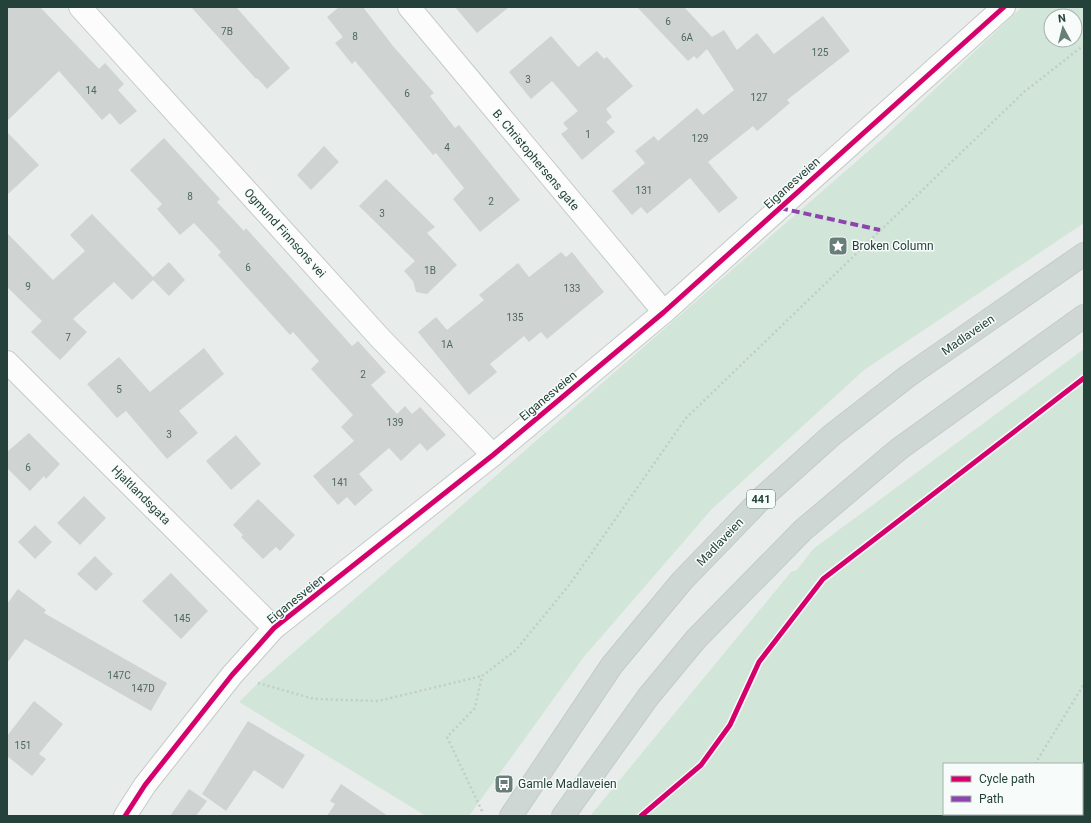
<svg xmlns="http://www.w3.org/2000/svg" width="1091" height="823" font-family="Roboto,sans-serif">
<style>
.green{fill:#d1e6d8;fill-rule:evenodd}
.water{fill:#a9d4db}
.building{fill:#cfd4d2}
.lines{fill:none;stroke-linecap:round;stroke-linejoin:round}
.minor-casing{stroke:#c5cac8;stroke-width:24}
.primary-casing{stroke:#c3ccc9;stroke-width:24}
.path{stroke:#c3ccca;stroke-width:2.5;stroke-dasharray:2 3;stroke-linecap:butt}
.minor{stroke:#fcfcfc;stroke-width:22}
.primary{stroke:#cfd7d5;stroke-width:22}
.quiet{stroke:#8e44ad;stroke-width:4;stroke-dasharray:8 4;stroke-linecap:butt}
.cycleway-casing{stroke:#f7fbf9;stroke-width:8}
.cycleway{stroke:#d6006c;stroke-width:5}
.labels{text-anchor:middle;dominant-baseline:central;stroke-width:3;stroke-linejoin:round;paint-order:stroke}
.number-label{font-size:10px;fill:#506761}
.shield{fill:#f7fbf9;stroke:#637a73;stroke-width:1}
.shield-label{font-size:11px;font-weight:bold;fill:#24423a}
.street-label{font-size:12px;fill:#24423a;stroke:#f7fbf9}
.poi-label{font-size:12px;fill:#24423a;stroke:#f7fbf9;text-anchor:start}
</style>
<rect width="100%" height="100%" fill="#e8edeb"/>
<g class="green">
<path d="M1022,7h62v216l-220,147 -153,140 -128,148 -114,158h-43l-187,-114 17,-17 625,-545zM1051,16h24v24h-24z"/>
<path d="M1084,349v467h-494l201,-244 6,-2 16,-21zM944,764h138v50h-138z"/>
</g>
<path class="water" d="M1084,770v46h-8v-2h6v-38z"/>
<g class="building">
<path d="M7,7h33l59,62 6,-6 19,21 -6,6 19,21 -17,14 -10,-12 -8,7 -43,-49 -52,50z"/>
<path d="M191,7h45l54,61 -23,21 -10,-11 -1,1z"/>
<path d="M339,7h24l30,39 41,47 -4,3 25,32 4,-3 61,75 -40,32 -27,-33 11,-11 -28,-35 -3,2 -78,-94 -3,3 -17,-21 8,-6 -16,-20z"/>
<path d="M455,7h54l-32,26z"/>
<path d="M637,7h47l28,30 12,-7 13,20 20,-17 17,21 49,-38 27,35 -63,49 3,3 -33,28 -4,-5 -45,36 30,36 -19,15 -29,-35 -43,36 -6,-7 -9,8 -20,-24 33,-28 -10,-12 19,-15 4,5 39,-33 6,7 31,-25 -27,-41 -10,10 -3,-3 -6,5z"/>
<path d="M551,36l27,31 19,-16 7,8 3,-2 26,29 -27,23 6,8 -6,5 9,10 -33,28 -21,-26 7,-5 -5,-6 15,-12 -26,-30 -21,18 -22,-27z"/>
<path d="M7,132l32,33 -32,30z"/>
<path d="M164,138l56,61 -3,3 27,29 2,-3 106,118 6,-5 28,31 -15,13 26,29 8,-8 7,8 8,-7 26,28 -19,16 -7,-8 -19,18 -12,-13 -30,26 14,16 -18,16 -8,-9 -9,8 -25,-29 41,-35 -13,-14 12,-12 -42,-46 8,-8 -26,-29 -3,3 -72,-80 3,-3 -27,-29 -14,12 -23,-26 5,-5 -32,-34z"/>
<path d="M324,146l15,16 -28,28 -14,-15z"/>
<path d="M386,179l49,48 -8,6 30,32 -30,29 -11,-2 -3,-11 -9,-10 11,-10 -56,-55z"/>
<path d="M92,214l61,63 16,-15 16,18 -16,16 -16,-16 -21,20 -18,-18 -41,37 14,13 -27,28 -29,-28 11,-11 -35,-34v-54l46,47 32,-29 -15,-16z"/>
<path d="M561,252l5,5 6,-5 32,40 -57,47 -6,-7 -12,10 -5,-6 -34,28 7,8 -28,23 -51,-63 18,-15 11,13 37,-30 -5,-5 39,-32 11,14z"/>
<path d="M204,348l20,26 -45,37 19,22 -31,26 -41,-48 -9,7 -30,-34 32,-27 31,35z"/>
<path d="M29,433l31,31 -14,15 -2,-3 -14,15 -23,-23v-16z"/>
<path d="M236,435l25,29 -30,26 -25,-29z"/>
<path d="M84,496l22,22 -26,27 -23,-22z"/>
<path d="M258,499l37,36 -15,16 -4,-4 -13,12 -22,-22 2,-2 -10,-10z"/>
<path d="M35,525l17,17 -17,17 -17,-17z"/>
<path d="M95,556l18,18 -17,17 -19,-17z"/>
<path d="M171,573l37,38 -27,28 -39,-38z"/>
<path d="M18,589l28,21 -2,3 123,70 -16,28 -126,-72 -18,24v-59z"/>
<path d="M34,701l29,23 -24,30 7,5 -14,17 -25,-20v-20z"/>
<path d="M248,721l57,34 -22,34 -29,-19 -28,41 -24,-17z"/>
<path d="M341,784l47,32h-61l8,-12 -5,-3z"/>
<path d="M189,789l18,12 -11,15h-26z"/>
</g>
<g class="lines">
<g class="minor-casing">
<g id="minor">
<path d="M80,7l300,331 113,117"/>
<path d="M409,7l255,305"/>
<path d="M7,362l267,266"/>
<path d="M125,816l20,-31 87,-110 42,-47 219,-173 171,-143 340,-305"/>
</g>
</g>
<g class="primary-casing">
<g id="primary">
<path d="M511,816l101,-151 70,-84 81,-84 69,-62 76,-59 176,-122"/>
<path d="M563,816l85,-119 48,-58 107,-109 96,-81 185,-133"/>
</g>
</g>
<g class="path">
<path d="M258,683l56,16 64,2 104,-25"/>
<path d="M1035,764l49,-80"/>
<path d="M482,811l-35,-74 28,-29 7,-32 34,-26 54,-66 116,-166 338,-326 60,-47"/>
<path d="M995,816l2,-2"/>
</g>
<use href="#minor" class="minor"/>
<use href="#primary" class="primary"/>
<path class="quiet" d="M780,208l100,22"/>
<g class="cycleway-casing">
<g id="cycleway">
<path d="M125,816l20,-31 87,-110 42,-47 219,-173 171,-143 340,-305"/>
<path d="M641,816l60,-51 29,-40 29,-63 64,-83 261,-201"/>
</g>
</g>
<use href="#cycleway" class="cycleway"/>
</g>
<defs>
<g id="sight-square" transform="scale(1)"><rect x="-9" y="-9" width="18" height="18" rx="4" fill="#697e78" stroke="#f7fbf9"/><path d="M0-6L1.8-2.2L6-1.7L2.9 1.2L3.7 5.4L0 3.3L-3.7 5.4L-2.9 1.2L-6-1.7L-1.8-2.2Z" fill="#fff"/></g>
<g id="bus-square" transform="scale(1)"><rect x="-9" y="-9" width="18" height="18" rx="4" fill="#697e78" stroke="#f7fbf9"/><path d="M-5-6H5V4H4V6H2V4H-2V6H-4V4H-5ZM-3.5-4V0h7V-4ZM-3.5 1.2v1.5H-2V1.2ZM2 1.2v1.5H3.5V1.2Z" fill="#fff"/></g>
</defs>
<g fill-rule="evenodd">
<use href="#sight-square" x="838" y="246"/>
<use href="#bus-square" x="504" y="784"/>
</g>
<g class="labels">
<g class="number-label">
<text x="668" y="21">6</text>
<text x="227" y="31">7B</text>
<text x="355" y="36">8</text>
<text x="687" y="37">6A</text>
<text x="820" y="52">125</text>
<text x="528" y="79">3</text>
<text x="91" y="90">14</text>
<text x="407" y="93">6</text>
<text x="759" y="97">127</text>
<text x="588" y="134">1</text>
<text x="700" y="138">129</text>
<text x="447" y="147">4</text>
<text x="644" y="190">131</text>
<text x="190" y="196">8</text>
<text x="491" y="201">2</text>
<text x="382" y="213">3</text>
<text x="248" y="267">6</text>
<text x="430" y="270">1B</text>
<text x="28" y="286">9</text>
<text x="572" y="288">133</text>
<text x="515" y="317">135</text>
<text x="68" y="337">7</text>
<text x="447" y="344">1A</text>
<text x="363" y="374">2</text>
<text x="119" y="389">5</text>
<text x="395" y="422">139</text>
<text x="169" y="434">3</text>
<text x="28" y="467">6</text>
<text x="340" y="482">141</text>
<text x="182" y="618">145</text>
<text x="119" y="675">147C</text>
<text x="143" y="688">147D</text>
<text x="23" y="745">151</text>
</g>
<rect class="shield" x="747" y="490" width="28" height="18" rx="3"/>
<g class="shield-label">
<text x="761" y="499">441</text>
</g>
<g class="street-label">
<text transform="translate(536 160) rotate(50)">B. Christophersens gate</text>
<text transform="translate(792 183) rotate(-42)">Eiganesveien</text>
<text transform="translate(285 233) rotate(48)">Ogmund Finnsons vei</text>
<text transform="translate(968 335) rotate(-35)">Madlaveien</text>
<text transform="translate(548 396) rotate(-40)">Eiganesveien</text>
<text transform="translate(141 495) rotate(45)">Hjaltlandsgata</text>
<text transform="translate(720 542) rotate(-46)">Madlaveien</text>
<text transform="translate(296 599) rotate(-39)">Eiganesveien</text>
</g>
<g class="poi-label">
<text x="852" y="246">Broken Column</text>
<text x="518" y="784">Gamle Madlaveien</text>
</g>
</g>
<rect width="1091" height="823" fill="none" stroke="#24423a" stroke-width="16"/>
<rect x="943" y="763" width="140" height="52" fill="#f7fbf9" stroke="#a3b1ad"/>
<rect x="951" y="776" width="20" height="6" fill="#d6006c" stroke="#a3b1ad"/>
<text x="979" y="783" font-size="12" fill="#24423a">Cycle path</text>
<rect x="951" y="796" width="20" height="6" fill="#8e44ad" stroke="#a3b1ad"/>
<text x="979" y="803" font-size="12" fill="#24423a">Path</text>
<g transform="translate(1063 28) rotate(353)"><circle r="19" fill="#f7fbf9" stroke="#a3b1ad"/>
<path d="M0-3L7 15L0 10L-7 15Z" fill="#697e78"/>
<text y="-6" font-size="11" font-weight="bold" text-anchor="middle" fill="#24423a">N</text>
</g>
</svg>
